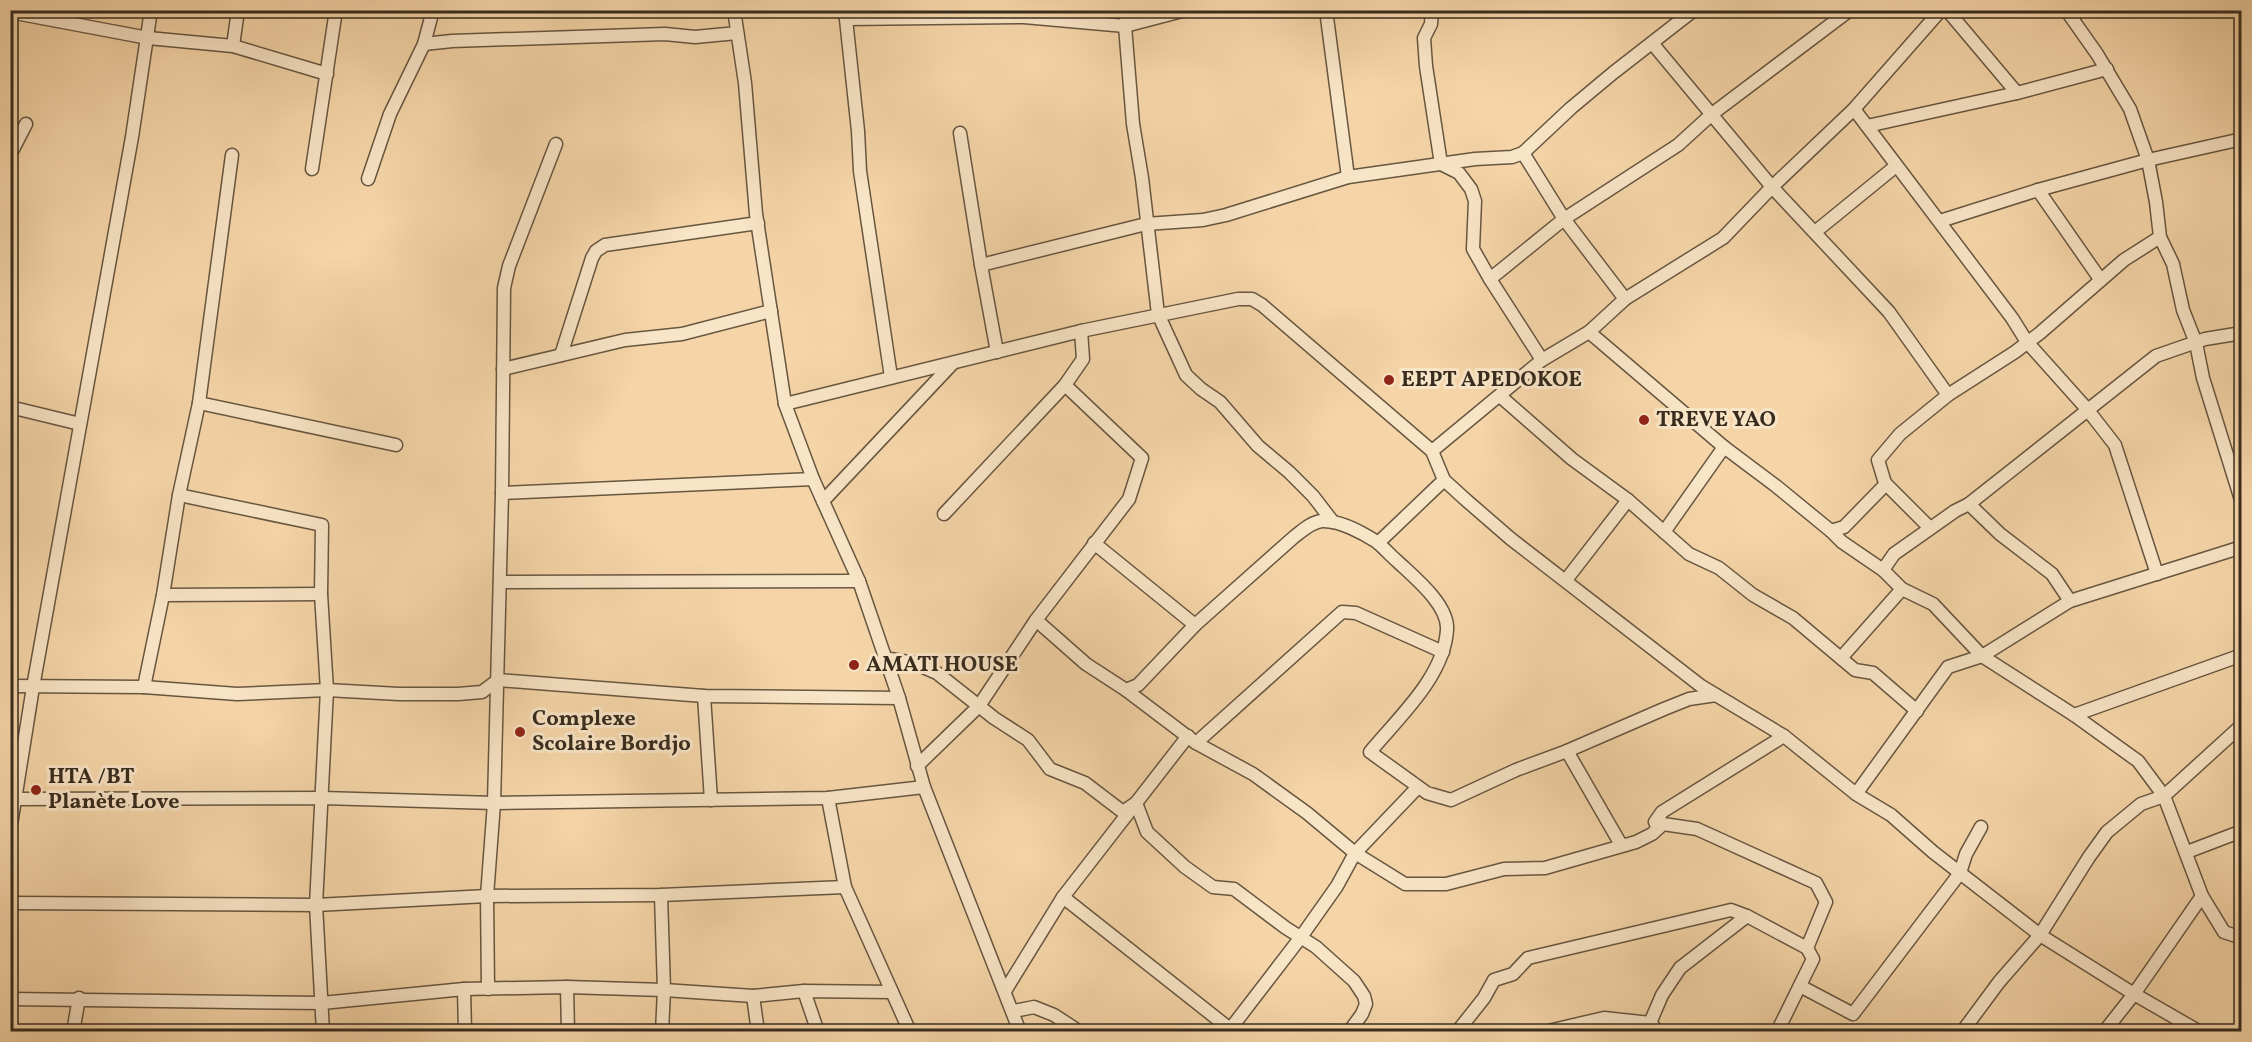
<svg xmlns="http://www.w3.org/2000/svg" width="2252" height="1042" font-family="Vollkorn,serif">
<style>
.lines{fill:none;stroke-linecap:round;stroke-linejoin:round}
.minor-casing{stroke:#675640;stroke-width:15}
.minor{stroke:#f8e4c6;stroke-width:12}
.poi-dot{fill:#8f2418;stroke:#f8e4c6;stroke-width:2}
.labels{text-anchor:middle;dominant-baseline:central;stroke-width:6;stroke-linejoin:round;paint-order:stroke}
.poi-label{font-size:22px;font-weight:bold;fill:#382c1e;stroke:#f8e4c6;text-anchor:start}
</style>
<rect width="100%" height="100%" fill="#f5d5a8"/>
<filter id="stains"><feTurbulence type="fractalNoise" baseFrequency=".00333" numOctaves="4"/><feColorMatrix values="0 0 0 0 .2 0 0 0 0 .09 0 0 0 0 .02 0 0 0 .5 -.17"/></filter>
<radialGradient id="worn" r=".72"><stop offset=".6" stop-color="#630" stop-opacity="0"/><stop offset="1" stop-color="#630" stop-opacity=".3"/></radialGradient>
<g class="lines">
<g class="minor-casing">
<g id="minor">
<path d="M734,10l11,73 11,131 29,190 28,75 46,102 40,117 25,89 96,245"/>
<path d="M845,10l13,121 2,40 31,206"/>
<path d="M1128,10l-3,16 8,98 9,54 16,136 28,61 15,14 19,13 38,44 31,26 24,24 20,26"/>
<path d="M1326,10l22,167"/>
<path d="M1432,10l-1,14 -7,14 2,28 15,98 18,9 12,16 4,12 -2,48 17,30"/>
<path d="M1947,10l70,83"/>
<path d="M10,12l138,26 85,8 94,28"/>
<path d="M846,19l178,-2 101,9 61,-16"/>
<path d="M1652,43l120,144 117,125 59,83"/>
<path d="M424,44l28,-3 213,-7 30,3 42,-4"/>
<path d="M233,46l5,-36"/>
<path d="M1854,109l158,209 15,24 60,67 28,36 42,129"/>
<path d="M1867,126l150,-33 90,-24"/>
<path d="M960,133l21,132 16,87"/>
<path d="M2242,139l-94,21 8,42 4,35 13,27 10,46 13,33 7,35 39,125"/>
<path d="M1523,153l41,66 61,80"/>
<path d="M10,155l16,-31"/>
<path d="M312,169l24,-159"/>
<path d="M368,179l22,-65 34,-70 9,-34"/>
<path d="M2038,190l62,89"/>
<path d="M1940,221l98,-31 110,-30 -18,-51 -33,-55 -31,-44"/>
<path d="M1815,232l81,-66"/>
<path d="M981,265l165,-41 57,-4 23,-5 122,-38 127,-18 37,-2 11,-4 48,-45 42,-35 81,-63"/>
<path d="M1589,332l135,115 52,39 55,45 11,11 41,28 19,19 31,15 49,52 92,59 64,46 26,35 38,100 22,36 18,6"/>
<path d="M561,355l31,-97 4,-7 9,-6 153,-22"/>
<path d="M1542,360l-52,-81 74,-60 114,-74 34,-31 138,-104"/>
<path d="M503,369l122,-29 57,-6 89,-23"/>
<path d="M1500,396l72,63 56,41 61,54 30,14 34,27 40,23 62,52 18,3 44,38"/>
<path d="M199,403l197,42"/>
<path d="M785,404l296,-73 157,-32h14l10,6 170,146 12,29 22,20 45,39 190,147 83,50 72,58 35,21 42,37 107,83 94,59 66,38"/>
<path d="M10,407l70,17"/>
<path d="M1432,451l110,-91 47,-28 36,-33 98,-61 49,-51 82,-78 87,-99"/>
<path d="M1885,483l45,45"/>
<path d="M502,493l311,-14"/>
<path d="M179,495l143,30 -1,69 6,96 -11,215 7,127"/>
<path d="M823,501l130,-138"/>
<path d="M1969,504l31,30 52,40 18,27"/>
<path d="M944,514l121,-129 18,-26 -2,-28"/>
<path d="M1831,531l13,-4 40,-41 1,-3 -7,-23 22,-26 48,-39 67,-43 25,-19 84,-73 36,-23"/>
<path d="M1664,532l60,-85"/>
<path d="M1094,543l101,82"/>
<path d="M1378,543l66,-63"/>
<path d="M1883,570l11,-16 61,-43 14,-7 187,-148 49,-17 37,-6"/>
<path d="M1566,580l62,-80"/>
<path d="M500,582l359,-1"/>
<path d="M163,595l158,-1"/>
<path d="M1036,620l50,44 40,26 70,53 57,31 54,39 48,40 50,31h41l58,-15 41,-1 91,-26 16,-8 11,-10 34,5 119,54 10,19 -19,46"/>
<path d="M884,658l30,5 23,10 57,45 34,22 22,29 35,14 38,29 13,-9 11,29 38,35 28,20 21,2 52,39 30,19 38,34 10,15 2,8 -4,10 -13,18"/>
<path d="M1841,658l61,-69"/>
<path d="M10,686l134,1 93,7 90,-4 72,4h59l24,-2 16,-12 206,16 195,2"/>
<path d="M144,687l19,-92 16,-100 20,-92 33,-248"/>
<path d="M1126,690l12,-5 57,-60 99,-88c8,-6 17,-15 28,-16 17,-1 41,12 55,21 7,6 13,13 20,19 17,16 52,44 50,69 -3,47 -49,88 -77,122l57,41 24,7 65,-30 51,-19 97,-42 25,-10 27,-4"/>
<path d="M704,696l7,104"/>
<path d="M2074,715l168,-60"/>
<path d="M1188,736l-125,161 167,132"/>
<path d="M1196,743l146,-131 14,1 87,39"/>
<path d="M1567,751l53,92 5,2"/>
<path d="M917,766l62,-60 57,-86 93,-121 13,-41 -77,-73"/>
<path d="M1856,794l92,-127 34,-11 88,-55 172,-54"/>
<path d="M828,798l17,89 65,145"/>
<path d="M10,799l312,-1 172,5 334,-5 96,-11"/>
<path d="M1658,828l-3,-6 7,-10 122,-76"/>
<path d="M10,831l23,-144 99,-550 19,-127"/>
<path d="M2187,852l55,-21"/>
<path d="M661,895l3,95 -2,42"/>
<path d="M10,903l306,2 171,-9 174,-1 184,-8"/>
<path d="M1800,986l53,28 107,-141 6,-19 15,-27"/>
<path d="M567,987l1,45"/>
<path d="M464,989l1,43"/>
<path d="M488,989l-1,-93 7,-93 8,-310 2,-205 5,-22 47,-122"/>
<path d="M804,991l14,41"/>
<path d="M1005,991l58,-94"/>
<path d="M753,996l5,36"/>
<path d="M10,999l312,4 142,-14 103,-2 97,3 89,6 51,-5 88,1"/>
<path d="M1014,1011l20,-4 20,8 26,17"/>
<path d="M73,1032l6,-34"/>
<path d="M1228,1032l73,-95 36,-51 18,-33 63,-66"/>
<path d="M1457,1032l27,-34 10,-18 19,-6 15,-16 203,-48 16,6 60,32 6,11 -36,73"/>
<path d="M1544,1032l60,-14 46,5"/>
<path d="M1659,1032l-9,-9 12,-28 18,-27 67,-52"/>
<path d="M1962,1032l37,-50 41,-47 49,-78 18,-25 34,-28 23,-8 78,-71"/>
<path d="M2104,1032l30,-38 68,-98"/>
</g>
</g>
<use href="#minor" class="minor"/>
</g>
<g class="poi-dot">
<circle cx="1389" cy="380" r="6"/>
<circle cx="1644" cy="420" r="6"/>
<circle cx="854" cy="665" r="6"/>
<circle cx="520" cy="732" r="6"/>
<circle cx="36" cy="790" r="6"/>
</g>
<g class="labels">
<g class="poi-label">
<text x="1401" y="380">EEPT APEDOKOE</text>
<text x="1656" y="420">TREVE YAO</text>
<text x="866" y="665">AMATI HOUSE</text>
<text x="532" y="719">Complexe<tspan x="532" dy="25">Scolaire Bordjo</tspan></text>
<text x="48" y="777">HTA /BT<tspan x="48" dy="25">Planète Love</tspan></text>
</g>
</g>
<rect width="2252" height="1042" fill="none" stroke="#f5d5a8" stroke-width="36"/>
<rect x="12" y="12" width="2228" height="1018" fill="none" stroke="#382c1e" stroke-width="3"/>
<rect x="18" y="18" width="2216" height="1006" fill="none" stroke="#382c1e" stroke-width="1.5"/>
<rect width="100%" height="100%" filter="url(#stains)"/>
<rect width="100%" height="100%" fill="url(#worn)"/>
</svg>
